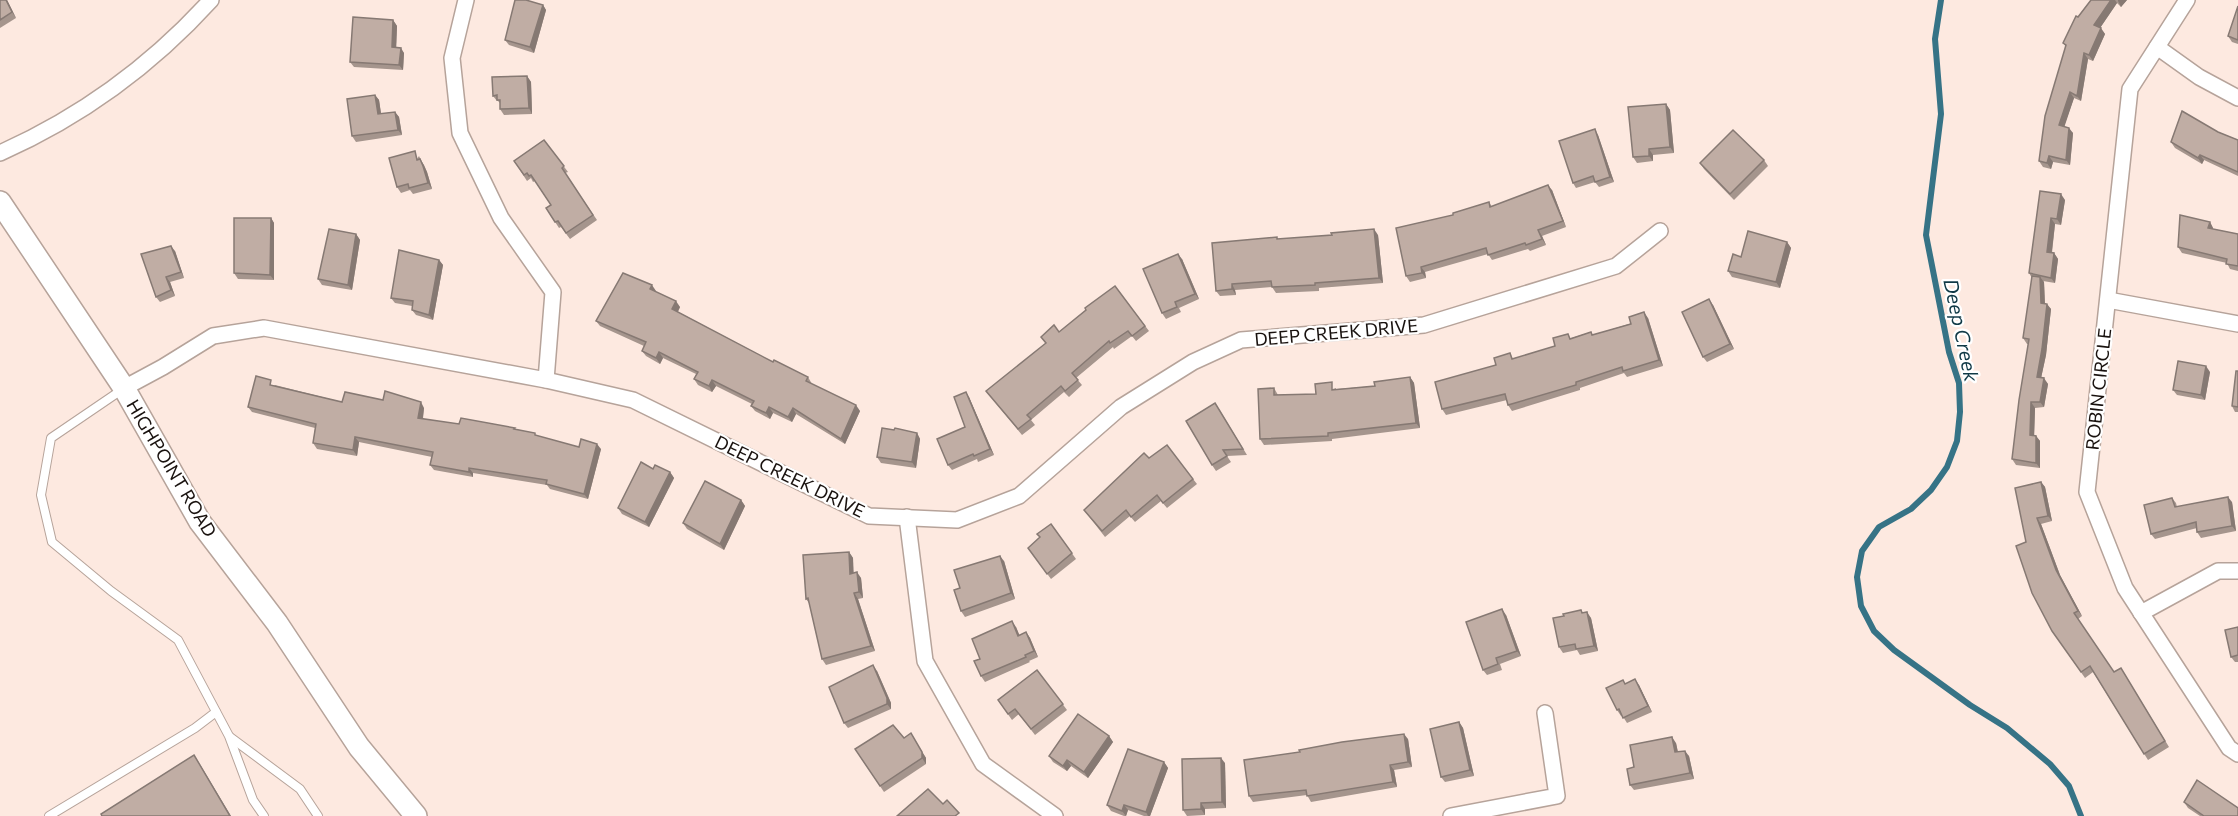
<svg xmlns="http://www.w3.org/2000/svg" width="2238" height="816" font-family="Commissioner,sans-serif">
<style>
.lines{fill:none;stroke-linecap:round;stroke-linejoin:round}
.stream{stroke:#367386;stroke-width:6}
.lane-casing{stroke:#b6a39a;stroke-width:10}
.street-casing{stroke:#b6a39a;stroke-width:18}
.secondary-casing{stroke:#b6a39a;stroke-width:24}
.lane{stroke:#fff;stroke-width:8}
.street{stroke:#fff;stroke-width:15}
.secondary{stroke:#fff;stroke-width:21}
.wall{fill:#a5958d}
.shaded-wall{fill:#867973}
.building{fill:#c0ada4;stroke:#867973;stroke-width:1.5}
.labels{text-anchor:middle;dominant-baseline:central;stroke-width:4.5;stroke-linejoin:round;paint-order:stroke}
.street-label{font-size:18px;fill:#19120f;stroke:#fff}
.water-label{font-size:20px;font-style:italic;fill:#103946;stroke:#fff}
</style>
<rect width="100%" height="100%" fill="#fde9e0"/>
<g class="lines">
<path class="stream" d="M1941,0l-6,39 6,75 -15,121 23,117 10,31 1,29 -3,29 -10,26 -16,23 -20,19 -32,18 -17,24 -5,26 4,29 13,25 20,19 76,55 37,23 43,36 19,22 12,30"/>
<g class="lane-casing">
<g id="lane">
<path d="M123,389l-72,49 -10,57 11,47 59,49 67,49 51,96 24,64 11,16"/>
<path d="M230,737l70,52 18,27"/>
<path d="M49,816l146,-88 21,-16"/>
</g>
</g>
<g class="street-casing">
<g id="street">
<path d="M466,0l-14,58 8,75 41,85 52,74 -7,88"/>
<path d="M2187,0l-57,89 -43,403 38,96 104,160 9,6"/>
<path d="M2157,47l42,30 39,21"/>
<path d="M0,153c81,-36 152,-88 211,-153"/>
<path d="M2108,300l130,24"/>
<path d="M124,388l39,-21 50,-31 51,-8 282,52 87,20 236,116 88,4 62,-24 102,-89 72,-45 48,-22 183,-15 192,-59 44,-35"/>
<path d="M907,517l18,144 58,103 72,52"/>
<path d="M2141,613l77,-42h20"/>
<path d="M1451,816l106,-20 -12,-83"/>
</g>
</g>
<g class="secondary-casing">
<path id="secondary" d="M0,202l124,186 76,134 77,101 82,124 57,69"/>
</g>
<use href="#lane" class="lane"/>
<use href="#street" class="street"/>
<use href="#secondary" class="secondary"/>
</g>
<g class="wall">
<path d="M0,0h7l9,18 -16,10z"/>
<path d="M2091,0h36l-6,7 -4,-4 -17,25 5,6 -12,27 -5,-2 -7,42 -7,-3 -10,28 9,7 -3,32 -17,-3 -2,7 -8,-2 -4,-6 27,-114 -3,-4 15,-26z"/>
<path d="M543,5l3,5 -12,43 -25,-8 -4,-5z"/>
<path d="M2238,6v38l-6,-2 -4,-6z"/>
<path d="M393,20l4,6 -1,21 8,6 -1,17 -49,-3 -4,-5z"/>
<path d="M527,76l4,6 1,32 -28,1 -4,-6v-6l-2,-2h-1l-4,-5z"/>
<path d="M375,95l4,5 2,14 14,-2 4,5 3,18 -46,7 -4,-6z"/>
<path d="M1666,104l4,6 4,43 -21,2v6l-16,2 -4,-6z"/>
<path d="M2218,132l20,8v36l-34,-16 -2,4 -27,-16 -4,-6z"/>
<path d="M1598,135l16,47 -15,5 -4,-5 -19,6 -3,-5z"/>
<path d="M544,140l24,32 -3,1 32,47 -27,19 -9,-12 -2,1 -13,-20 5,-3 -16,-24 -2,1 -2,-4 -4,3 -13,-20z"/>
<path d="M419,156l8,16 5,17 -19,5 -3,-4 -9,3 -4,-6z"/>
<path d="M1764,160l4,6 -34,34 -30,-31 -4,-6z"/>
<path d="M1552,190l14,37 -24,9 4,9 -16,6 -2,-2 -36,11 -4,-6 -63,18 1,6 -16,4 -4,-6 47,-61 36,-13 3,5z"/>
<path d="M2040,191l25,9 -4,25 -6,-1 -3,29h2l4,6 -3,24 -12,-2 1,1 1,21 6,6 -5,46 -5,23 7,6 -4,23 -9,1 -1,27 2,1 4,5v27l-24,-3 -4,-6 16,-115h-1l-4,-6 9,-60 -3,-5z"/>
<path d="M271,218l3,5v57l-36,-1 -4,-6z"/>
<path d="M2210,222l3,6v1l25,5v37l-8,-2 -3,-6 -45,-10 -4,-6z"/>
<path d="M356,234l4,6 -8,50 -30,-5 -4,-6z"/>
<path d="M1378,235l5,48 -64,5v3l-43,2 -4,-6 -37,3 1,5 -16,1 -4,-5 62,-52z"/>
<path d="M1787,242l4,6 -11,40 -48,-11 -4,-6 13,-14z"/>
<path d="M175,251l9,27 -14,4 5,14 -15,6 -4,-5z"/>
<path d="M1182,259l17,40 -20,9 2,4 -15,7 -4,-6z"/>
<path d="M439,260l4,5 -10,55 -17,-5 -4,-5v-4l-17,-3 -4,-5z"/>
<path d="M1115,286l34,45 -13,10 -4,-5 -18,13 -1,-2 -37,31 6,7 -13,12 -5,-5 -33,28 4,5 -13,10 -36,-44 60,-47 -5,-7 18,-5z"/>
<path d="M656,291l-1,1 25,15 -2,5 95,50 35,15 4,7 48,27 -15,33 -49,-30 -4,8 -19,-9 -3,6 -15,-8 -4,-5 1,-2 -36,-18 -4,6 -14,-7 -4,-6 2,-5 -33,-16 -3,6 -14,-8 -4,-5 2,-5 -44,-20 -4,-5z"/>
<path d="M1713,305l21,44 -27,13 -4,-5z"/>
<path d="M1648,318l15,48 -36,11 -3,-4 -44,15v2l-68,21 -4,-6 -1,-5 -61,15 -4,-6 68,-56 3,6 42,-13 16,-8 20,-6 2,3z"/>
<path d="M2238,371v41h-3l-3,-6z"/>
<path d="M2210,372l-5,28 -28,-5 -4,-5z"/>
<path d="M1410,377l4,6 6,45 -88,11v2l-68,4 -4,-6 14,-51 4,7 38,-1 20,-6v1l39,-3z"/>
<path d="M275,385l67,17 41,-2 41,8 -1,11 36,5 57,6 63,17 22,2 -13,50 -38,-10 -3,-4 -74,-12v4l-39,-7 -4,-5 2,-8 -73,-15 -2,14 -40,-7 -4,-6 2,-15 -63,-16 -4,-5z"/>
<path d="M969,397l25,58 -16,7 -1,-3 -25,11 -4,-5 17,-38z"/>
<path d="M1219,409l28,46 -20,1 4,6 -15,9 -4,-6z"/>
<path d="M894,430l23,3 3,6 -4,29 -35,-5 -4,-6z"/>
<path d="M1149,458l44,21 4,5 -30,24 -6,-7 -26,21 -5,-6 -25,21 -21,-27z"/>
<path d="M670,472l4,6 -25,49 -27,-13 -4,-6z"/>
<path d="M2041,482l4,5 7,34 -11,3 19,51 22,41 -4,3 36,53 7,-4 48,79 -21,13 -55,-88 -8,6 -33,-47 -26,-89z"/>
<path d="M2172,498l4,5 1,4 55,-5 4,29 -35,7 -4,-6v-4l-42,11 -4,-5z"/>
<path d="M741,500l4,6 -21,44 -37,-21 -4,-6z"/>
<path d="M1051,524l25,35 -25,20 -23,-31 12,-11z"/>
<path d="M849,552l4,6v15l8,5 2,20 -5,1 17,52 -49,14 -4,-6 -13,-56 -3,-4z"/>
<path d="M1004,561l11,38 -50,18 -4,-6 -1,-23z"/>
<path d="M1581,610l2,3 8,5 7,33 -18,4 -3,-5 -14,3 -4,-6 5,-31z"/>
<path d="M1506,615l15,41 -21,8 2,6 -15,5 -4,-5z"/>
<path d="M1016,627l3,8 7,-3 4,6 8,19 -9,4 1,1 -45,20 -4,-6 -1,-17z"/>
<path d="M2238,627v35h-3l-4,-5z"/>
<path d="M1037,670l30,40 -32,25 -16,-21 -7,6 -14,-20z"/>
<path d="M877,671l14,32v6l-43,19 -4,-5z"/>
<path d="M1625,683l14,2 13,27 -25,11 -5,-8 -1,1 -4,-6z"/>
<path d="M1459,722l4,6 11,48 -29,6 -4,-5z"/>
<path d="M1109,736l4,6 -25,36 -17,-12 -4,5 -14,-9 -4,-6z"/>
<path d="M904,738l10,1 12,19v6l-42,28 -29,-43z"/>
<path d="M1408,739l4,28 -18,3 3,17 -86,15 -4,-7 -54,7 -4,-6z"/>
<path d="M1676,743l2,9 11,4 5,23 -60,11 -4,-5 4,-18z"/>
<path d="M1164,762l4,6 -18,48h-6l-16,-6 -2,6h-2l-13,-5 -4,-6z"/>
<path d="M1225,763l1,45 -21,1v6l-18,1 -4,-6z"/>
<path d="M2184,802l54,14h-38l-12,-8z"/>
</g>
<g class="shaded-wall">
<path d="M6,0h1l9,18 -4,-6z"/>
<path d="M2111,0h4l2,3 -19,28 -4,-6z"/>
<path d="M2118,0h9l-6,7 -3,-6z"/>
<path d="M543,5l3,5 -12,43 -4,-6z"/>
<path d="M393,20l4,6 -1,27 -4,-6z"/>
<path d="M2101,28l4,6 -12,27 -4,-6z"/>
<path d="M401,48l3,5 -1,17 -4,-5z"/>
<path d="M2084,53l4,6 -7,42 -4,-5z"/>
<path d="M527,76l4,6 1,32 -3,-6z"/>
<path d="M2070,92l4,6 -11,33 -4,-6z"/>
<path d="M375,95l4,5 3,20 -4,-6z"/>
<path d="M1666,104l4,6 4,43 -4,-6z"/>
<path d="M395,112l4,5 3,18 -4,-5z"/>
<path d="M2069,128l4,5 -3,32 -4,-5z"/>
<path d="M1595,129l3,6 16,47 -4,-5z"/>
<path d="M1649,149l4,6v6l-4,-5z"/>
<path d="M2200,155l4,5 -2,4 -4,-6z"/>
<path d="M2049,156l4,6 -2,7 -4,-6z"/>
<path d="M420,159l4,6 3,7 5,17 -4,-6z"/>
<path d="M1548,185l4,5 14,37 -3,-6z"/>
<path d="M2061,194l4,6 -4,25 -4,-6z"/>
<path d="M271,218l3,5v57l-4,-5z"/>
<path d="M2051,218l4,6 -4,34 -4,-6z"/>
<path d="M2210,222l3,6 -1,6 -4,-6z"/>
<path d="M1374,229l4,6 5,48 -4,-5z"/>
<path d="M1538,230l4,6 4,9 -4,-6z"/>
<path d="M356,234l4,6 -8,50 -4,-5z"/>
<path d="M1787,242l4,6 -11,40 -4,-6z"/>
<path d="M171,246l4,5 9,27 -3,-6z"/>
<path d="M2054,253l4,6 -3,24 -4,-5z"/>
<path d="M1178,254l4,5 17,40 -4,-5z"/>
<path d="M439,260l4,5 -10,55 -4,-5z"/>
<path d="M1421,267l4,5 1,6 -4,-5z"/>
<path d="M166,277l4,5 5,14 -4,-6z"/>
<path d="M2040,277l4,5 1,26 -4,-5z"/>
<path d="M1232,284l3,6 1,5 -4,-6z"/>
<path d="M652,285l4,6 -2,4 -4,-6z"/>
<path d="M1709,299l4,6 21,44 -4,-5z"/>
<path d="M676,301l4,6 -4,8 -4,-6z"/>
<path d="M2047,304l4,5 -5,46 -6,28 -3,-6z"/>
<path d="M1644,312l4,6 15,48 -4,-6z"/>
<path d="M659,352l4,6 -3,6 -4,-6z"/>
<path d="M2206,366l4,6 -5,28 -4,-5z"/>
<path d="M1410,377l4,6 6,45 -4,-5z"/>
<path d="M2044,378l4,6 -4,23 -4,-5z"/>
<path d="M712,380l4,6 -4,6 -3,-6z"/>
<path d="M966,392l3,5 25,58 -4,-6z"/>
<path d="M421,402l3,6 -2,16 -4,-6z"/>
<path d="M2031,402l4,6 -1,32 -4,-5z"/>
<path d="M856,405l4,6 -15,33 -4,-5z"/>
<path d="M769,407l4,6 -3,6 -4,-6z"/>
<path d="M793,408l3,6 -4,8 -4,-5z"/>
<path d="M917,433l3,6 -4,29 -4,-6z"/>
<path d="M2036,436l4,5v27l-4,-5z"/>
<path d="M355,437l4,5 -2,14 -4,-6z"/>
<path d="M597,444l4,5 -13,50 -4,-5z"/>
<path d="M469,468l4,5v4l-4,-5z"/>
<path d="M670,472l4,6 -25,49 -4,-5z"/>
<path d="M2041,482l4,5 7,34 -4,-5z"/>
<path d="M2228,497l4,5 4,29 -4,-5z"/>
<path d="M741,500l4,6 -21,44 -4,-6z"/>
<path d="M2037,518l4,6 19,51 22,41 -4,-5 -22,-41z"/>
<path d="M849,552l4,6 1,21 -4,-5z"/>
<path d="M1000,556l4,5 11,38 -4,-6z"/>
<path d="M857,572l4,6 2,20 -4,-6z"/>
<path d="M854,593l4,6 17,52 -4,-5z"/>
<path d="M1502,609l4,6 15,41 -4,-5z"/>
<path d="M1587,612l4,6 7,33 -4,-5z"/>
<path d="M1012,621l4,6 6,14 -4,-5z"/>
<path d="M1026,632l4,6 8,19 -4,-6z"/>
<path d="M873,665l4,6 14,32v6l-4,-5z"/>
<path d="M1635,679l4,6 13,27 -4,-6z"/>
<path d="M1459,722l4,6 11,48 -4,-6z"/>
<path d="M1404,734l4,5 4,28 -4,-5z"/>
<path d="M1109,736l4,6 -25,36 -4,-6z"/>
<path d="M1672,737l4,6 3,15 -4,-6z"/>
<path d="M914,739l12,19v6l-4,-6z"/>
<path d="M1685,751l4,5 5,23 -4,-6z"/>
<path d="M194,755l7,11 30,50h-1z"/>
<path d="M1221,758l4,5 1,45 -4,-6z"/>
<path d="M1067,760l4,6 -4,5 -4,-5z"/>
<path d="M1164,762l4,6 -18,48h-2l-2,-4z"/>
<path d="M1390,765l4,5 3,17 -4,-5z"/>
<path d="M1201,803l4,6v6l-4,-6z"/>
<path d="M1124,805l4,5 -2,6 -4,-5z"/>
</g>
<g class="building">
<path d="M0,0h6l6,12 -12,8z"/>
<path d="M515,0h11l17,5 -13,42 -25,-7z"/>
<path d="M2091,0h20l-17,25 7,3 -12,27 -5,-2 -7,43 -7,-4 -11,33 10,3 -3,32 -17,-4 -2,7 -8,-2 6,-45 21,-71 -3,-2 13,-27 2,1z"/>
<path d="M2238,6v34l-10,-4z"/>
<path d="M353,17l40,3 -1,27 9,1 -2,17 -49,-3z"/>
<path d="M527,76l2,32 -29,1v-9h-3v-5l-4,1 -1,-19z"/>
<path d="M375,95l3,19 17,-2 3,18 -46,6 -5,-37z"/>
<path d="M1666,104l4,43 -21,2v7l-16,1 -5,-50z"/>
<path d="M2182,111l36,21 20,8v32l-38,-17 -2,3 -27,-16z"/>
<path d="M1595,129l15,48 -15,5 -2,-6 -20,7 -14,-42z"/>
<path d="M1733,130l31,30 -34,34 -30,-31z"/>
<path d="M544,140l20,26 -2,2 31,47 -27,18 -8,-12 -3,1 -9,-14 5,-3 -20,-30 -2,1 -2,-3 -3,2 -10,-14z"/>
<path d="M415,151l2,9 3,-1 3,7 5,17 -19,5 -1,-4 -11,3 -8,-29z"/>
<path d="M1548,185l15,36 -25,9 4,9 -16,6 -1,-2 -37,12 -2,-7 -65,19 1,6 -16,3 -10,-48 57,-13v-2l36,-11 1,5z"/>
<path d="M2040,191l21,3 -4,25 -6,-1 -4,34 7,1 -3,25 -22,-5z"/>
<path d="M2180,215l30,7 -2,6 30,6v32l-12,-2 1,-5 -49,-12z"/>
<path d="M234,218h37l-1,57 -36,-2z"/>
<path d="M329,229l27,5 -8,51 -30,-6z"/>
<path d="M1374,229l5,49 -64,5v2l-43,2 -1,-6 -39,3v5l-16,2 -4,-48 65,-6v2l55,-4 -1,-2z"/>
<path d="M1748,231l39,11 -11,40 -48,-11 5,-17 8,3z"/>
<path d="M171,246l10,26 -15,5 5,13 -15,7 -15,-43z"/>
<path d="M399,250l40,10 -10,55 -17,-5 1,-9 -22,-3z"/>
<path d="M1178,254l17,40 -20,8 2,5 -15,6 -19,-44z"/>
<path d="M623,273l29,12 -2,4 26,12 -4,8 101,53 1,-2 34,17 -2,4 50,24 -15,34 -48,-31 -5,9 -19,-10 -3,6 -15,-7 3,-5 -42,-21 -3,6 -15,-7 4,-7 -39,-20 -3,6 -14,-7 4,-9 -50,-21z"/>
<path d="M2032,276l8,1 1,26 6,1 -5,45 -5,28 7,1 -4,24h-9l-1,33 6,1v27l-24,-4 7,-59 10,-61 -6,-1z"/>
<path d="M1115,286l30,40 -13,10 -4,-5 -18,12 -1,-2 -37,32 6,7 -13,11 -4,-5 -34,29 4,4 -13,10 -32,-38 60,-48 -5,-6 13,-12 5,7 27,-22 -1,-2z"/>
<path d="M1709,299l21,45 -27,13 -21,-45z"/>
<path d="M1644,312l15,48 -36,11 -1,-4 -46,15v3l-68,20 -3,-11 -63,15 -7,-27 61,-17 -2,-7 16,-5 2,6 43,-13 -2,-8 15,-4 2,5 21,-7 1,3 39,-11 -2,-7z"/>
<path d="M2178,361l28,5 -5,29 -28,-5z"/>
<path d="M2236,371h2v36l-6,-1z"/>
<path d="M256,376l15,4 -1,5 72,17 3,-10 38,8 2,-9 36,11 -3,16 41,6 2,-6 54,10 -1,1 21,4v2l44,12 2,-8 16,5 -13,50 -38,-10 1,-4 -78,-12v4l-39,-7 3,-13 -78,-15 -2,13 -40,-7 3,-19 -68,-17z"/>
<path d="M1410,377l6,46 -88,10v3l-68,3 -2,-50 16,-1v7l42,-1 -1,-10 17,-2v8l43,-4 -1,-4z"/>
<path d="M966,392l24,57 -16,7 -1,-2 -25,11 -11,-26 28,-12 -11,-30z"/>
<path d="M1215,403l28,46 -20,1 4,6 -15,9 -26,-44z"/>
<path d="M882,428l12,2 1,-2 22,5 -5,29 -35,-5z"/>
<path d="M1167,445l26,34 -30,24 -6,-8 -26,22 -5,-7 -24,21 -18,-21 60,-57 5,5z"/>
<path d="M641,462l12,7 2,-4 15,7 -25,50 -27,-14z"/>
<path d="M705,481l36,19 -21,44 -37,-21z"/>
<path d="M2041,482l7,34 -11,2 19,52 22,41 -4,2 40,59 7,-4 44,73 -21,13 -54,-88 -9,6 -29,-41 -20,-38 -16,-47 10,-4 -11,-54z"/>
<path d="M2228,497l4,29 -35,6 -1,-10 -45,12 -7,-29 28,-7 3,9z"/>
<path d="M1051,524l21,29 -25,21 -19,-26 12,-11 -3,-3z"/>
<path d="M849,552l1,22 7,-2 2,20 -5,1 17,53 -49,13 -14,-61 -2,1 -3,-44z"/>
<path d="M1000,556l11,37 -50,18 -7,-21 6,-2 -6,-18z"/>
<path d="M1502,609l15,42 -21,7 2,6 -15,6 -17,-48z"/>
<path d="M1581,610l1,3 5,-1 7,34 -18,3 -1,-5 -16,3 -6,-29 11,-2 -1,-2z"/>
<path d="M1012,621l6,15 8,-4 8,19 -9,4 1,2 -45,19 -7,-15 6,-2 -8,-20z"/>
<path d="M2238,627v28l-7,2 -6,-27z"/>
<path d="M873,665l14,33v6l-43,19 -15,-36z"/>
<path d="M1037,670l26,34 -32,25 -16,-20 -7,5 -10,-14z"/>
<path d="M1635,679l13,27 -25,12 -4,-9 -2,1 -11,-22 17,-8 2,4z"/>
<path d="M1078,714l31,22 -25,36 -17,-12 -4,6 -14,-10z"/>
<path d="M1459,722l11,48 -29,7 -11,-48z"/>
<path d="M893,725l11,13 7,-5 11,19v6l-42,28 -25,-37z"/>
<path d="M1404,734l4,28 -18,3 3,17 -86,14 -1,-6 -57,6 -5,-36 56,-8 -1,-2 43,-8z"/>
<path d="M1672,737l3,15 10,-1 5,22 -60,12 -3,-16 7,-2 -4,-22z"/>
<path d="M1128,749l36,13 -18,50 -22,-7 -2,6 -15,-6z"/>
<path d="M194,755l36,61h-128l-1,-2z"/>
<path d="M1221,758l1,44 -21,1v6l-18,1 -1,-51z"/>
<path d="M2197,780l41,28v8h-34l-20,-14z"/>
<path d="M928,789l15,15 4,-4 12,13 -4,3h-58z"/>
</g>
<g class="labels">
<g class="street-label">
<text transform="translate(1336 332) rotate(-5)">DEEP CREEK DRIVE</text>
<text transform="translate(2098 389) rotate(-84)">ROBIN CIRCLE</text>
<text transform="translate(172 468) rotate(59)">HIGHPOINT ROAD</text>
<text transform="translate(790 476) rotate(26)">DEEP CREEK DRIVE</text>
</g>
<g class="water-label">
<text transform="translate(1962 330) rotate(78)">Deep Creek</text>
</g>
</g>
</svg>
